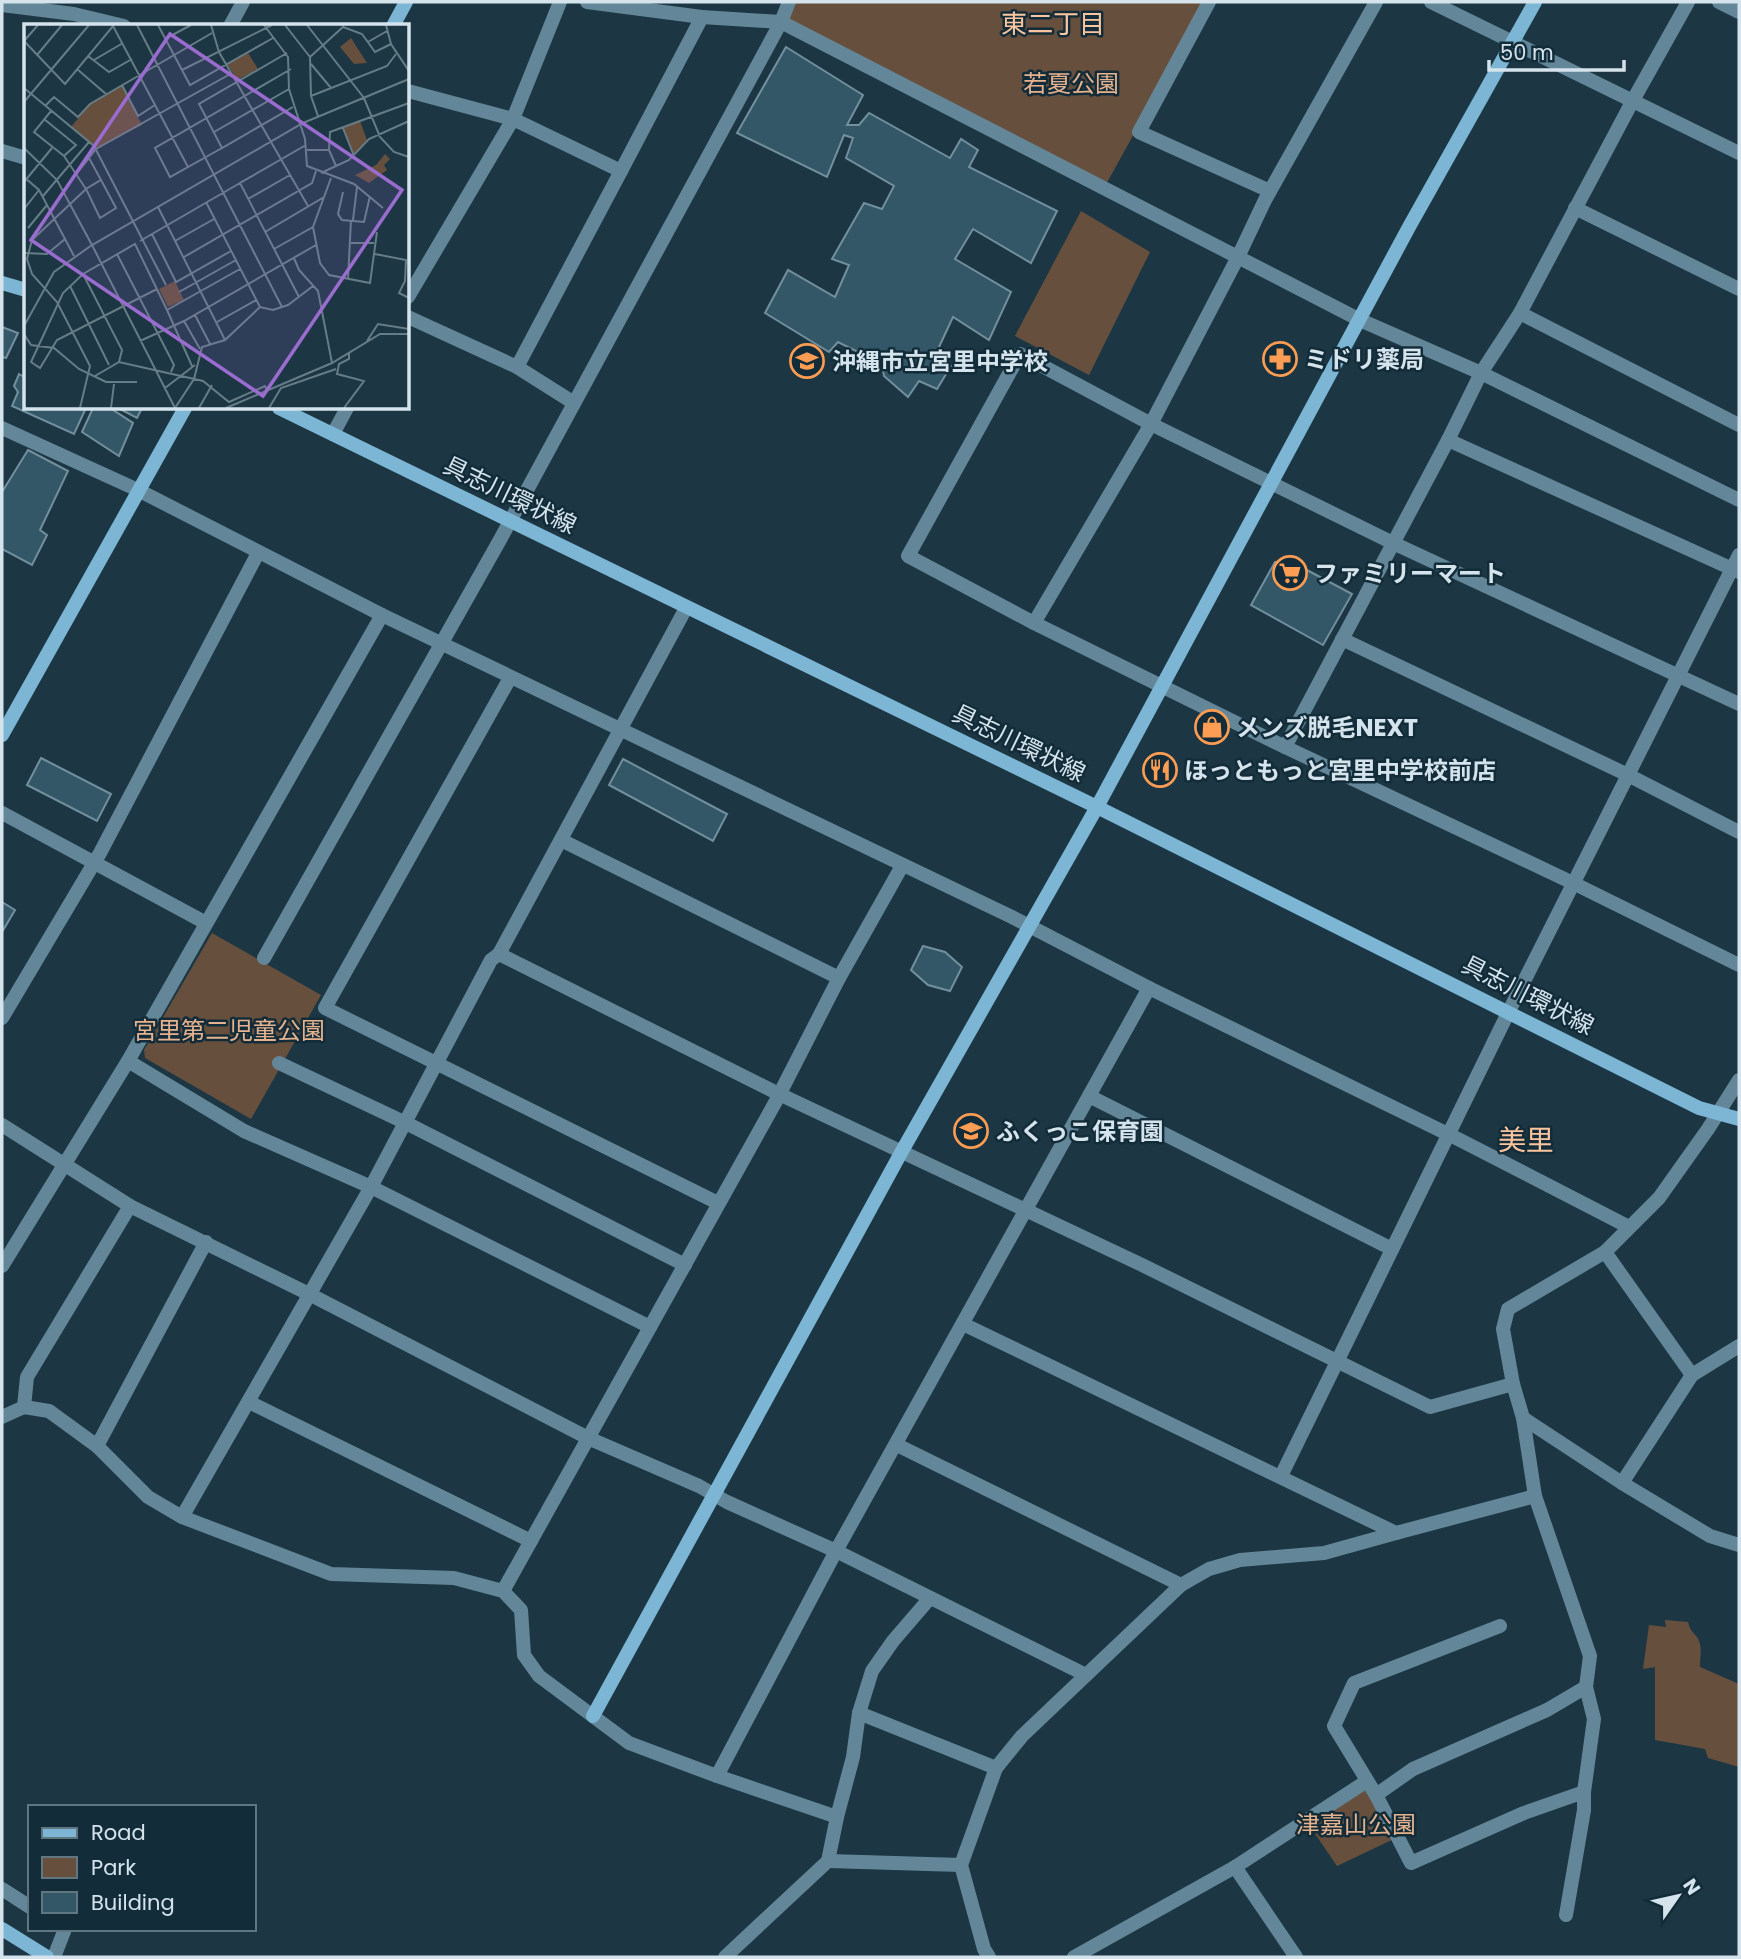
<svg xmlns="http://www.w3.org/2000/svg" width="1741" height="1959" font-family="Poppins,'Noto Sans JP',sans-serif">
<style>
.green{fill:#674f3e}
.building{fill:#345767;stroke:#728f9e;stroke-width:2}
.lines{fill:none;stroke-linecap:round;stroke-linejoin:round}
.street{stroke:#638799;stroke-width:14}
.secondary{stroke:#7cb6d4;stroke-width:14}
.labels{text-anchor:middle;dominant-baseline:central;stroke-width:5;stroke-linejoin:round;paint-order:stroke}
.park-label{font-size:24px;fill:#e6b28d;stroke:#122c39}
.poi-label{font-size:24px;font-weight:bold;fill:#d5e4ec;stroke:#122c39;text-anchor:start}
.street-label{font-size:24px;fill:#d5e4ec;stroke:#122c39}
.neighbourhood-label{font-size:26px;fill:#fbc59e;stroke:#122c39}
.quarter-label{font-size:28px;fill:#fbc59e;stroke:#122c39}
.inset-road{fill:none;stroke:#667c87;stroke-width:2}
.view{fill:#9a6ccf;fill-opacity:0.15;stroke:#9a6ccf;stroke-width:3.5}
.inset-edge{fill:none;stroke:#d5e4ec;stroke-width:3.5}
</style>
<rect width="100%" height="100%" fill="#1c3743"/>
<g class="green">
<path d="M789,2h418l-103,186 -323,-166z"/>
<path d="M1081,211l69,41 -61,123 -74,-39z"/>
<path d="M212,933l109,62 -70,124 -106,-61 -1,-8z"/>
<path d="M1665,1620l23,2c2,8 4,9 9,15 6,9 3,20 3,30l39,17v83l-31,-9 -3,-9 -50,-9v-73l-12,2 6,-44 17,2z"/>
<path d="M1368,1781l30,56 -61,29 -30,-44z"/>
</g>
<g class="building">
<path d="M786,47l77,48 -16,30h12l10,-12 81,45 11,-19 17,11 -9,17 88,44 -26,52 -58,-34 -18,30 56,33 -22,48 -36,-23 -14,30 12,19 -14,23 -18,-8 -11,16 -24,-21 -2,-12 -44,-22 -9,10 -64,-39 23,-43 47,27 14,-32 -17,-6 32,-56 18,6 12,-23 -48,-28 7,-20 -9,-3 -17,42 -90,-44z"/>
<path d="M2,327l16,6 -12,25 -4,-1z"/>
<path d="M19,374l7,4v30h60l-12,26 -62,-28 6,-14 -4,-6z"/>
<path d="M93,408h17l23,15 -14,33 -37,-24z"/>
<path d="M118,408h24l-5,10z"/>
<path d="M28,450l40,21 -28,59 7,5 -15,30 -30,-16v-57z"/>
<path d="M1290,561l62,33 -29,51 -72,-40 24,-43z"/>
<path d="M41,758l70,36 -14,27 -70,-36z"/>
<path d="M623,759l104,55 -14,27 -104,-56z"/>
<path d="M2,902l13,8 -13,22z"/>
<path d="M923,946l22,6 17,15 -12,24 -22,-6 -17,-15z"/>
</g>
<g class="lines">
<g class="street">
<path d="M587,2l115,15 -81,154"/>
<path d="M1209,2l-70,130 131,59"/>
<path d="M1431,2l308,151"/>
<path d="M1688,2l-56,100 -112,211 219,112"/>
<path d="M1719,2l20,10"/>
<path d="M2,5l72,9 50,12"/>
<path d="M702,17l79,5 579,298 121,53 258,127"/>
<path d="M230,26l13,-24"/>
<path d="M408,91l105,28 47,-117"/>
<path d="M2,151l24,7"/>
<path d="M1575,208l164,81"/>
<path d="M408,297l105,-178 108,52 -104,196 -109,-50"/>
<path d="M517,367l57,36"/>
<path d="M2,428l136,62 244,125 -254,446 -126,205"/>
<path d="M333,434l14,-26"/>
<path d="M1448,440l33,-67 39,-60"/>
<path d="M1739,572l-291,-132 -163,307 288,136 166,82"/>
<path d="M382,615l630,302 137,71"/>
<path d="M1034,623l117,-199 87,-167 27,-57 111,-198"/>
<path d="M1342,639l286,136 111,57"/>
<path d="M510,678l-185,330 393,195"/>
<path d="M1285,747l-251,-124 -126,-67 112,-202 131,70 242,119 346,161"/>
<path d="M2,813l204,110"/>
<path d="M561,840l278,138"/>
<path d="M499,954l280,140 361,170 290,143 83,-23"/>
<path d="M264,958l237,-420 280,-516 8,-20"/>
<path d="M2,1018l98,-165 158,-300"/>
<path d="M128,1061l116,70 127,56 279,140"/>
<path d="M279,1063l127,60 279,142"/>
<path d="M1089,1096l303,153"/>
<path d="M2,1125l128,81 179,88 279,144 111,48 28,16 109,49 250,124"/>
<path d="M1605,1252l87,123"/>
<path d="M963,1324l433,209 139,-37"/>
<path d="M249,1402l282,139"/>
<path d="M24,1407l3,-30 103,-171"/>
<path d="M2,1417l22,-10 25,4 48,35 51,51 34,20 149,57 123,4 49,13 18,19 3,45 15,21 90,67 88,33 120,41"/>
<path d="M1523,1418l99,65 88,53 29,9"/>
<path d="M897,1445l284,140"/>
<path d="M97,1446l109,-204"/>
<path d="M1281,1476l228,-465 230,-456"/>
<path d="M1622,1483l70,-108 47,-29"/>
<path d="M182,1517l189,-330 120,-227 8,-6 187,-346"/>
<path d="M503,1591l273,-490 63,-123 63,-112"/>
<path d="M1500,1626l-146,57 -20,43 42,69 35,68 113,-50 60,-21"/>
<path d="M859,1713l137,55"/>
<path d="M717,1776l119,-225 313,-563 309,151 171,88"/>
<path d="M1376,1795l37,-26 134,-59 39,-23"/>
<path d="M828,1861l133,4"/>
<path d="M1235,1867l61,90"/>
<path d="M2,1889l28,18"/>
<path d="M1566,1915l18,-105v-18l10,-73 -8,-32 4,-31 -55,-160 -12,-78 -10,-34 -10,-55 5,-20 97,-57 54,-54 49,-69 31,-49"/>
<path d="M54,1957l11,-28"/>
<path d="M725,1957l103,-96 9,-44 16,-60 6,-44 13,-42 21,-30 37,-43"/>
<path d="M989,1957l-5,-8 -23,-84 35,-97 26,-32 159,-151 28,-16 31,-9 84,-7 72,-20"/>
<path d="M1074,1957l161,-90 132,-86"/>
</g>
<g class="secondary">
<path d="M393,26l13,-24"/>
<path d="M2,283l24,7"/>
<path d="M279,408l818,399 602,301 40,11"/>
<path d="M2,735l183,-327"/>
<path d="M593,1716l309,-565 195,-344 312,-580 126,-225"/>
<path d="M2,1929l45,28"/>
</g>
</g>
<defs>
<g id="pharmacy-ring" transform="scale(1.75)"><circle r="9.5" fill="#122c39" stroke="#fc9d53" stroke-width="1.5"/><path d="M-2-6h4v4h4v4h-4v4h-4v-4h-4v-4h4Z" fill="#fc9d53"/></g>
<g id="school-ring" transform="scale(1.75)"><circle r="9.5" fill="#122c39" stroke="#fc9d53" stroke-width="1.5"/><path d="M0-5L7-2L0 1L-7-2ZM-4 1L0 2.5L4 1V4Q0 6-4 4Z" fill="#fc9d53"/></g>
<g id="supermarket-ring" transform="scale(1.75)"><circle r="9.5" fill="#122c39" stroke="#fc9d53" stroke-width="1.5"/><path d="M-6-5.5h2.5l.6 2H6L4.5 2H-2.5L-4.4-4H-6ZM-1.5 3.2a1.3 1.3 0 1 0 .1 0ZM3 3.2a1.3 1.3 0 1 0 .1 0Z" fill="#fc9d53"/></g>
<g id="shop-ring" transform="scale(1.75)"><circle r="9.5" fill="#122c39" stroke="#fc9d53" stroke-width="1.5"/><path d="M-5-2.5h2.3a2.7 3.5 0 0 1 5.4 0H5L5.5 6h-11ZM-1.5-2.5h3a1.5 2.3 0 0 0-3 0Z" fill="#fc9d53"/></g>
<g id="restaurant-ring" transform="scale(1.75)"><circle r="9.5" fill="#122c39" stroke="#fc9d53" stroke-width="1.5"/><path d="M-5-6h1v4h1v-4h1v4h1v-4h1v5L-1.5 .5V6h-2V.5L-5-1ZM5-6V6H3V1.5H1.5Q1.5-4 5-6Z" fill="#fc9d53"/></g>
</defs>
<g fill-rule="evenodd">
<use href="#pharmacy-ring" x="1280" y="359"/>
<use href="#school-ring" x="807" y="361"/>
<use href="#supermarket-ring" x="1290" y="573"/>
<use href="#shop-ring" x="1212" y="727"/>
<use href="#restaurant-ring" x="1160" y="770"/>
<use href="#school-ring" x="971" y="1131"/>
</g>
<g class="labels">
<g class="park-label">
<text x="1071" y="83">若夏公園</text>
<text x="229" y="1030">宮里第二児童公園</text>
<text x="1356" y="1824">津嘉山公園</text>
</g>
<g class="poi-label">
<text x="1304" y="359">ミドリ薬局</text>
<text x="832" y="361">沖縄市立宮里中学校</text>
<text x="1314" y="573">ファミリーマート</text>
<text x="1236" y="727">メンズ脱毛NEXT</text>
<text x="1184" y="770">ほっともっと宮里中学校前店</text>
<text x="996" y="1131">ふくっこ保育園</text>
</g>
<g class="street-label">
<text transform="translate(510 495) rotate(26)">具志川環状線</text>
<text transform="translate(1019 743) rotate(26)">具志川環状線</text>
<text transform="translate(1528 995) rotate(27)">具志川環状線</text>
</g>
<g class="neighbourhood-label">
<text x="1053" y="24">東二丁目</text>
</g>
<g class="quarter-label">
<text x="1526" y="1140">美里</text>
</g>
</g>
<g transform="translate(24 24)">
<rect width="385" height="385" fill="#1c3743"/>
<path d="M327,14l16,25 -13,1 -14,-17zM224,29l10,16 -21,11 -10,-16zM98,61l20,40 -46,24 -25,-22 19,-23zM336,97l7,19 -13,16 -11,-28zM361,130l5,5 -6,6 3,5 -18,13 -14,-8 21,-10zM151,257l9,19 -16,7 -9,-18z" fill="#674f3e"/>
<path class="inset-road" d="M113,1l145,282M134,1l32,60 83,-47M187,1l8,27 89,154M240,1l24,32 1,32 16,50 2,27 47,18 29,24M261,1l25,32 1,39 7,20M283,1l57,73 16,39 14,15 15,5M362,1l5,19 18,27M319,3l19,7 13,18 16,-8M141,15l26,-14M0,17l41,43 48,-58 75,141M0,17l14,-16M344,18l19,-11M263,29l-88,51 23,44 71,-41M13,31l25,-30M64,32l21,16 23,-13M286,33l34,-31M70,36l29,-17M287,40l20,24M53,45l29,25M158,46l90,-45M98,61l16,31 17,-11M0,64l70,58 72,139M287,72l76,-30 9,-12M0,78l65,-77M21,82l9,-9 24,20 12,-13 122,-71M27,87l-17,21 30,24M20,95l32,26 -12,11 22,33 -54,51 -5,19 5,15 25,28 33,64 -10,42M319,104l11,28M190,108l75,-43M0,124l33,32 35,65 211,-122 106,-44M198,124l-52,29 -15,-29 136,-79M283,126h22M65,134l7,-9 136,-76M312,142l-7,-16 1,-18 79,-29M297,149l28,-13 20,-21 40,-18M52,150l13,-16 12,22M0,153l15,13 35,66M77,156l15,28 -16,10 -14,-29zM0,158l28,-34M319,168l-5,22 4,6 22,2 6,-26M19,172l46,-54M300,173l-11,30 7,36 9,12 41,8 7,-51M224,175l42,-24M182,178l54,105M134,183l67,133M0,185l15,-19M329,196l4,-33M4,204l19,-23M241,208l59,-35 7,-19M128,210l24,48 55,-31M116,217l100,-58M151,217l39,-22M327,219h23M250,225l39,-22M1,229l22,1 18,-15M93,230l57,111 -3,7M351,230l31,6 -1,21 -6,12 10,5M160,233l128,-74 4,-12M270,234l5,12 19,21 14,72M59,250l39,76 -3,12M324,255l3,-59M46,262l39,79M133,265l-100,51 -17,28 -9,-6 32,-69 20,-19 52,-30 32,66 25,56M155,268l57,-32M275,273l-59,-114 66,-38M143,286l73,-41M171,291l15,29M160,297l16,28M193,298l39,-22M0,302l30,-54 38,-27 83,163M0,310l7,11 23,3 25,21 27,13h31M116,317l44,-20 132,-76M343,317l11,-17 31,5M71,352l24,-14 84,19 26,21 36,-16 2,4M141,364l30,-23M87,384l3,-24M151,384l19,-29 8,-32 23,-7 35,-33 13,3 15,-5 25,-19M175,384l13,-23M202,384l106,-45 48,-29h29M245,384l12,-20 55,-19M320,384l20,-27 -27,-7 2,-10 10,-5v-6"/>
<path class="view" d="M146,10l232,156 -139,206 -232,-156z"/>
<rect width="385" height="385" class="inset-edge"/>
</g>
<rect width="1741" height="1959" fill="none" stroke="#d5e4ec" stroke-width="7"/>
<rect x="28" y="1805" width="228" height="126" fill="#122c39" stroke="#607681" stroke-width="2"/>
<rect x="42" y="1828" width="35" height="10" fill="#7cb6d4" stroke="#607681" stroke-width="2"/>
<text x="91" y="1840" font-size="21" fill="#d5e4ec">Road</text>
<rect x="42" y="1857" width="35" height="21" fill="#674f3e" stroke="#607681" stroke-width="2"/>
<text x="91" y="1875" font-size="21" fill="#d5e4ec">Park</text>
<rect x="42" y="1892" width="35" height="21" fill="#345767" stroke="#607681" stroke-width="2"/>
<text x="91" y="1910" font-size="21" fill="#d5e4ec">Building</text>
<g transform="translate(1678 1896) rotate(56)" stroke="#122c39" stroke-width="5" paint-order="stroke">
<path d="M0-5L12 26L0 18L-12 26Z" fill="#d5e4ec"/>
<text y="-10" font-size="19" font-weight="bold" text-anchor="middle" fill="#d5e4ec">N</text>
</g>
<path d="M1489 60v10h135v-10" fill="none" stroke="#d5e4ec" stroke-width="3.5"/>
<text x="1500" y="60" font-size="21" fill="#d5e4ec" stroke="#122c39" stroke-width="5" paint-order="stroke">50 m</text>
</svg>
